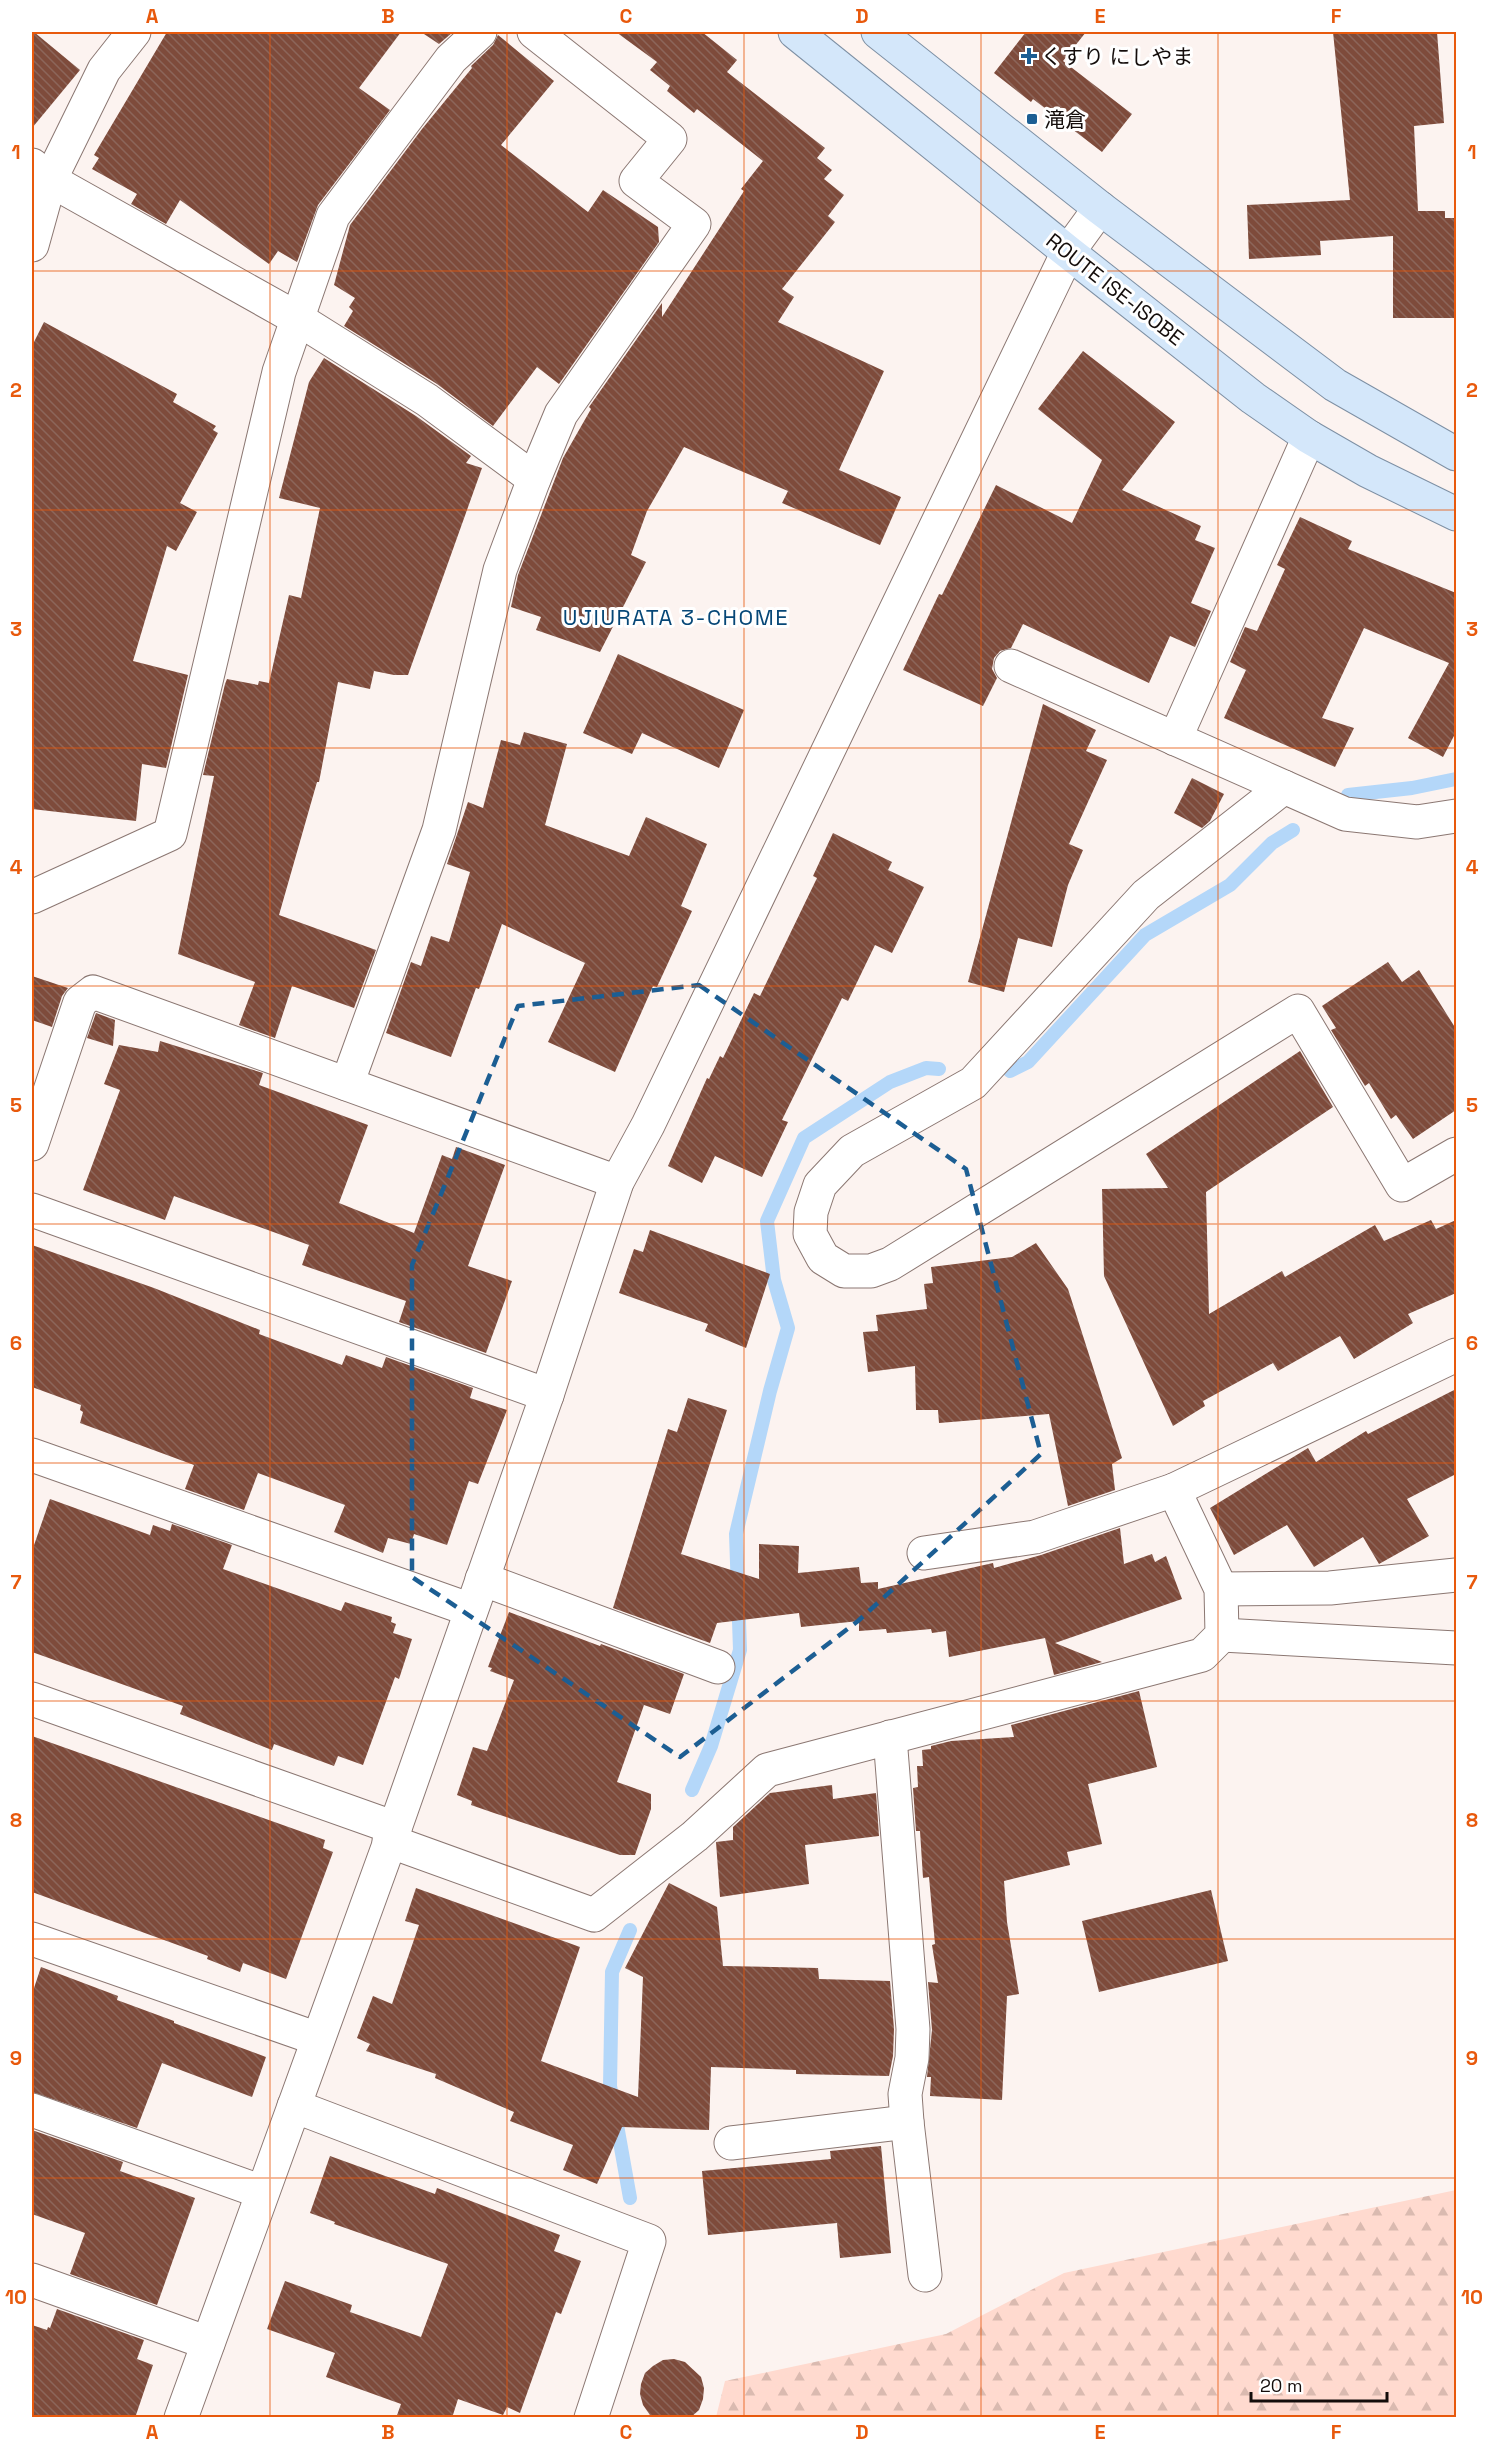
<svg xmlns="http://www.w3.org/2000/svg" width="1488" height="2449" font-family="'Space Grotesk','Noto Sans JP',sans-serif">
<style>
.forest{fill:url(#forest-firs)}
.lines{fill:none;stroke-linecap:round;stroke-linejoin:round}
.stream{stroke:#b4d7f9;stroke-width:14}
.building{fill:url(#building-back-hatch)}
.street-casing{stroke:#8b7772;stroke-width:35}
.primary-casing{stroke:#7e90a4;stroke-width:35}
.street{stroke:#fff;stroke-width:33}
.primary{stroke:#d4e7fa;stroke-width:33}
.marked{fill:none;stroke:#1c5e93;stroke-width:4.5;stroke-dasharray:12 8;stroke-linejoin:round}
.grid{fill:none;stroke:#e8590c;stroke-width:1.5;stroke-opacity:0.55}
.poi-dot{fill:#1c5e93;stroke:#fff;stroke-width:2}
.labels{text-anchor:middle;dominant-baseline:central;stroke-width:6;stroke-linejoin:round;paint-order:stroke}
.poi-label{font-size:21px;fill:#140d0b;stroke:#fff;text-anchor:start}
.street-label{font-size:21px;fill:#140d0b;stroke:#fff}
.neighbourhood-label{font-size:22px;letter-spacing:1.5px;fill:#064777;stroke:#fff}
.neatline{fill:none;stroke:#e8590c;stroke-width:2}
.grid-label{font-size:20px;text-anchor:middle;font-weight:bold;fill:#e8590c}
</style>
<defs>
<pattern id="forest-firs" width="22" height="20" patternUnits="userSpaceOnUse" patternTransform="scale(1.5)"><rect width="22" height="20" fill="#ffdacf"/><path d="M5 1l3.5 6h-7zM16 11l3.5 6h-7z" fill="#dabab0"/></pattern>
<pattern id="building-back-hatch" width="6" height="6" patternUnits="userSpaceOnUse" patternTransform="scale(1.5)"><rect width="6" height="6" fill="#7e4b3b"/><path d="M-1 5l2 2M0 0l6 6M5-1l2 2" fill="none" stroke="#8c665a"/></pattern>
</defs>
<rect width="100%" height="100%" fill="#fcf3f0"/>
<path class="forest" d="M1456,2190v227h-740l9,-36 221,-47 118,-61z"/>
<g class="lines">
<g class="stream">
<path d="M1348,795l64,-7 44,-9"/>
<path d="M1010,1071l18,-9 117,-127 85,-50 42,-42 21,-13"/>
<path d="M692,1790l19,-44 29,-96 -4,-116 34,-143 18,-63 -14,-48 -7,-59 37,-83 86,-56 36,-14 13,1"/>
<path d="M630,1930l-18,42 -2,114 20,112"/>
</g>
</g>
<g class="building">
<path d="M32,32h2l46,38 -48,58z"/>
<path d="M167,32h234l-42,56 31,22 -72,95 -21,57 -19,-11 -9,13 -89,-64 -14,24 -35,-20 6,-10 -45,-25 7,-11 -5,-3z"/>
<path d="M421,32h32l-14,12z"/>
<path d="M616,32h86l35,28 -10,12 98,76 -8,10 15,12 -8,9 20,16 -16,21 7,6 -53,67 12,8 -16,25 106,49 -45,99 62,27 -21,48 -98,-42 6,-12 -104,-44 -37,64 -16,44 15,7 -46,90 -64,-22 5,-13 -30,-10 7,-32 45,-117 28,-49 -2,-2 73,-104v14l82,-126 -3,-2 22,-28 -66,-52 -3,4 -27,-22 3,-5 -20,-16 7,-8z"/>
<path d="M1026,32h60l-23,29 69,53 -30,38 -69,-53 -2,3 -37,-29z"/>
<path d="M1333,32h104l7,91 -30,3 4,85h27v7h10v100h-62v-82l-73,5 1,14 -72,4 -2,-54 103,-5z"/>
<path d="M498,35l56,46 -53,64 87,67 15,-22 55,37 1,15 -100,142 -22,-17 -44,59 -56,-42 -93,-58 9,-15 -4,-4 6,-9 -21,-13 16,-60 72,-96 50,-61 -1,-2 22,-21z"/>
<path d="M44,322l133,72 -4,8 43,24 -3,4 5,3 -38,70 17,9 -21,39 -9,-5 -34,115 55,14 -22,93 -24,-4 -6,57 -104,-12v-463z"/>
<path d="M1083,351l92,71 -53,68 79,36 -6,14 20,8 -24,55 20,8 -16,36 -25,-11 -21,47 -126,-59 -12,24 -11,3 -6,7 -2,11 5,9 -14,28 -80,-36 36,-76 3,1 54,-110 76,38 30,-63 -64,-51z"/>
<path d="M324,358l92,58 55,40 -5,7 16,5 -74,207h-14l-20,-4 -4,18 -32,-7 -19,100h-2l-38,133 97,35 -22,58 -62,-22 -17,52 -36,-13 16,-43 -77,-28 36,-178 -11,-1 22,-91 2,-5 31,6 1,-4 10,2 20,-88 12,3 19,-90 -41,-10 30,-116z"/>
<path d="M1300,517l52,24 -4,8 108,44v139l-13,25 -35,-19 41,-75 -85,-35 -42,90 32,10 -19,39 -111,-49 22,-48 -16,-8 15,-35 12,4 28,-62 -8,-4z"/>
<path d="M618,654l126,56 -25,58 -77,-35 -10,21 -49,-21z"/>
<path d="M1043,704l53,26 -10,21 21,9 -38,84 14,6 -15,35 -16,62 -34,-9 -14,54 -36,-10z"/>
<path d="M524,732l43,12 -22,81 84,31 17,-39 61,27 -26,62 11,5 -35,76 -4,-1 -38,86 -67,-30 37,-79 -83,-39 -23,65 -3,-1 -25,69 -65,-24 25,-71 10,4 10,-30 18,6 21,-70 -23,-8 21,-62 15,6 18,-68 19,5z"/>
<path d="M1192,778l32,16 -14,27 -8,7 -28,-15z"/>
<path d="M833,833l59,29 -4,8 36,17 -32,66 -17,-8 -27,56 -6,-3 -60,122 6,2 -26,55 -47,-21 -13,27 -34,-17 39,-88 2,1 11,-23 3,2 31,-65 6,3 57,-118 -4,-2z"/>
<path d="M1388,962l14,20 17,-12 37,59v81l-43,29 -17,-24 -5,4 -22,-36 -4,3 -34,-56 5,-2 -14,-22z"/>
<path d="M32,976l36,12 -6,8 -10,31 -20,-7z"/>
<path d="M96,1013l19,7 -2,26 -26,-8z"/>
<path d="M160,1041l103,32 -4,12 109,40 -29,78 75,30 28,-78 10,4 4,-12 49,18 -37,101 44,15 -26,72 -87,-31 7,-21 -104,-36 7,-20 -135,-49 -9,24 -82,-30 37,-100 -16,-6 15,-39 39,7z"/>
<path d="M1300,1051l33,56 -127,85 3,122 73,-43 3,6 90,-52 9,16 47,-21 5,9 20,-9v73l-48,21 5,9 -59,36 -14,-23 -62,35 -5,-8 -70,38 2,5 -32,20 -69,-150 -2,-87 66,-1 -22,-34z"/>
<path d="M650,1230l120,44 -24,74 -41,-17 3,-7 -89,-31 15,-44 9,3z"/>
<path d="M1036,1243l32,46 54,169 -10,6 3,26 -47,16 -19,-92 -110,9 -1,-13h-22l-1,-44 -47,6 -5,-40 15,-1 -2,-16 51,-6 -3,-25 9,-1 -2,-16 81,-10z"/>
<path d="M32,1245l122,43 106,42 -1,4 83,31 4,-10 36,13 4,-11 87,31 -3,10 37,12 -29,74 -9,-3 -22,64 -33,-11 -3,10 -23,-6 -5,15 -49,-21 11,-27 -87,-32 -14,37 -59,-21 9,-24 -114,-42 3,-11 -3,-2 1,-5 -49,-18z"/>
<path d="M1456,1389v85l-49,25 22,37 -50,28 -16,-27 -49,30 -27,-42 -53,30 -24,-47 98,-60 8,14 50,-31 2,3z"/>
<path d="M688,1398l39,12 -46,144 78,25v-35l40,2 -1,27 61,-6 2,16 17,-1v7l115,-26 1,5 47,-13 79,-27 4,36 28,-10 3,8 11,-6 16,43 -127,44 47,19 -48,13 -9,-37 -96,19 -3,-26 -14,2 -1,-4 -44,4 -1,-4 -27,2v-10l-58,6 -2,-14 -82,10 -7,20 -97,-35 55,-179 9,3z"/>
<path d="M50,1499l100,36 3,-10 17,6 2,-7 60,21 -9,24 118,42 4,-9 47,15 -1,5 5,2 -3,9 19,6 -13,40 -4,-2 -32,88 -25,-9 -4,10 -60,-22 -2,6 -92,-36 3,-8 -151,-54v-101z"/>
<path d="M509,1612l91,34 1,-2 83,30 -14,40 -26,-9 -27,77 34,12v15l-16,46h-15l-126,-42 -23,-8 1,-4 -15,-6 16,-48 14,4 27,-71 -24,-9 2,-3 -4,-1z"/>
<path d="M1139,1691l18,76 -69,17 14,60 -35,8 3,13 -66,16 3,41 12,72 -12,2 -5,104 -72,-4 1,-19h-4l5,-47 -4,-48 10,1 -6,-38 3,-1 -6,-67 -6,1 -3,-47h-4l-3,-43 5,-1 -1,-21h6l-1,-16 9,-1v-3l20,-5 63,-4 -3,-12z"/>
<path d="M32,1736l293,104 -2,8 10,4 -47,127 -43,-16 -3,9 -33,-13 1,-3 -176,-64z"/>
<path d="M832,1785l1,14 43,-6 3,43 -74,9 4,39 -89,13 -4,-55 17,-2v-13l37,-34z"/>
<path d="M669,1883l48,24 6,59 95,2 1,11 71,2 4,48 -1,27 -4,20 -93,-2v-4l-85,-3 -2,63 -87,-3 -25,57 -34,-14 10,-25 -63,-24 4,-9 -79,-34 1,-4 -70,-23 4,-7 -13,-6 16,-42 19,8 27,-79 -14,-4 11,-33 164,59 -39,114 97,36 5,-120 -18,-9z"/>
<path d="M1211,1890l17,71 -129,31 -17,-71z"/>
<path d="M41,1967l77,29 -1,4 57,21v2l92,34 -14,40 -90,-34 -25,65 -105,-36v-98z"/>
<path d="M32,2130l91,32 -3,9 75,27 -38,107 -87,-31 15,-41 -53,-19z"/>
<path d="M881,2146l10,107 -51,5 -3,-35 -129,12 -6,-64 129,-12 -1,-8z"/>
<path d="M330,2156l105,38 2,-6 123,47 -6,16 27,10 -20,53 -5,-2 -36,101 -13,-6 -4,8 -45,-16 -6,19h-56l5,-14 -75,-27 9,-24 -68,-24 18,-48 67,24 -2,7 71,25 27,-73 -114,-40 1,-2 -25,-9z"/>
<path d="M57,2309l87,31 -7,19 16,6 -18,53h-103v-93l15,5 1,-3 2,1z"/>
<path d="M674,2359l11,3 16,15 3,11 -1,11 -4,11 -9,8h-38l-9,-13 -3,-11 1,-10 4,-11 8,-7 10,-6z"/>
</g>
<g class="lines">
<g class="street-casing">
<g id="street">
<path d="M32,165l18,15 248,139 129,81 107,79"/>
<path d="M32,245l18,-65 54,-110 30,-38"/>
<path d="M1011,666l334,148 72,8 39,-6"/>
<path d="M1175,739l134,-302"/>
<path d="M1284,787l-138,108 -173,188 -121,68 -32,34 -9,27 -1,22 13,24 21,13h27l19,-7 408,-253 104,174 54,-31"/>
<path d="M32,897l138,-63 109,-462 54,-156 118,-157 29,-27"/>
<path d="M347,1084l92,-254 61,-260 34,-91 27,-65 133,-190 -58,-43 34,-42 -136,-107"/>
<path d="M32,1144l48,-142 13,-10 524,190"/>
<path d="M32,1210l515,185"/>
<path d="M32,1455l439,155"/>
<path d="M924,1553l111,-16 139,-47"/>
<path d="M482,1579l236,88"/>
<path d="M1221,1589l109,-1 126,-13"/>
<path d="M1222,1635l234,13"/>
<path d="M32,1699l363,129"/>
<path d="M890,1737l23,292 -1,29 -7,36 2,28 18,153"/>
<path d="M389,1841l205,74 101,-79 72,-66 435,-115 20,-20 -1,-46 -47,-99 282,-135"/>
<path d="M32,1939l286,100"/>
<path d="M294,2106l355,135 -58,177"/>
<path d="M32,2110l230,82"/>
<path d="M731,2143l176,-21"/>
<path d="M32,2280l176,63"/>
<path d="M181,2418l214,-590 152,-433 70,-213 31,-57 420,-873 32,-44"/>
</g>
</g>
<g class="primary-casing">
<g id="primary">
<path d="M795,32l273,220 185,146 56,39 59,34 88,43"/>
<path d="M878,32l222,176 235,177 121,69"/>
</g>
</g>
<use href="#street" class="street"/>
<use href="#primary" class="primary"/>
</g>
<path class="marked" d="M699,985l267,184 75,285 -183,167 -178,136 -268,-180v-312l106,-259z"/>
<path class="grid" d="M270,32v2386M507,32v2386M744,32v2386M981,32v2386M1218,32v2386M32,271h1424M32,510h1424M32,748h1424M32,986h1424M32,1224h1424M32,1463h1424M32,1701h1424M32,1939h1424M32,2178h1424"/>
<g class="poi-dot">
<path d="M1026 47h6v6h6v6h-6v6h-6v-6h-6v-6h6z"/>
<rect x="1026" y="113" width="12" height="12" rx="3"/>
</g>
<g class="labels">
<g class="poi-label">
<text x="1041" y="56">くすり にしやま</text>
<text x="1044" y="119">滝倉</text>
</g>
<g class="street-label">
<text transform="translate(1115 289) rotate(38)">ROUTE ISE-ISOBE</text>
</g>
<g class="neighbourhood-label">
<text x="676" y="617">UJIURATA 3-CHOME</text>
</g>
</g>
<rect width="1488" height="2449" fill="none" stroke="#ffffff" stroke-width="66"/>
<path d="M1251 2392v9h136v-9" fill="none" stroke="#140d0b" stroke-width="3"/>
<text x="1260" y="2392" font-size="18" fill="#140d0b" stroke="#ffffff" stroke-width="4.5" paint-order="stroke">20 m</text>
<rect x="33" y="33" width="1422" height="2383" class="neatline"/>
<g class="grid-label">
<text x="152" y="23">A</text>
<text x="388" y="23">B</text>
<text x="626" y="23">C</text>
<text x="862" y="23">D</text>
<text x="1100" y="23">E</text>
<text x="1336" y="23">F</text>
<text x="16" y="159">1</text>
<text x="1472" y="159">1</text>
<text x="16" y="397">2</text>
<text x="1472" y="397">2</text>
<text x="16" y="636">3</text>
<text x="1472" y="636">3</text>
<text x="16" y="874">4</text>
<text x="1472" y="874">4</text>
<text x="16" y="1112">5</text>
<text x="1472" y="1112">5</text>
<text x="16" y="1350">6</text>
<text x="1472" y="1350">6</text>
<text x="16" y="1589">7</text>
<text x="1472" y="1589">7</text>
<text x="16" y="1827">8</text>
<text x="1472" y="1827">8</text>
<text x="16" y="2065">9</text>
<text x="1472" y="2065">9</text>
<text x="16" y="2304">10</text>
<text x="1472" y="2304">10</text>
<text x="152" y="2439">A</text>
<text x="388" y="2439">B</text>
<text x="626" y="2439">C</text>
<text x="862" y="2439">D</text>
<text x="1100" y="2439">E</text>
<text x="1336" y="2439">F</text>
</g>
</svg>
